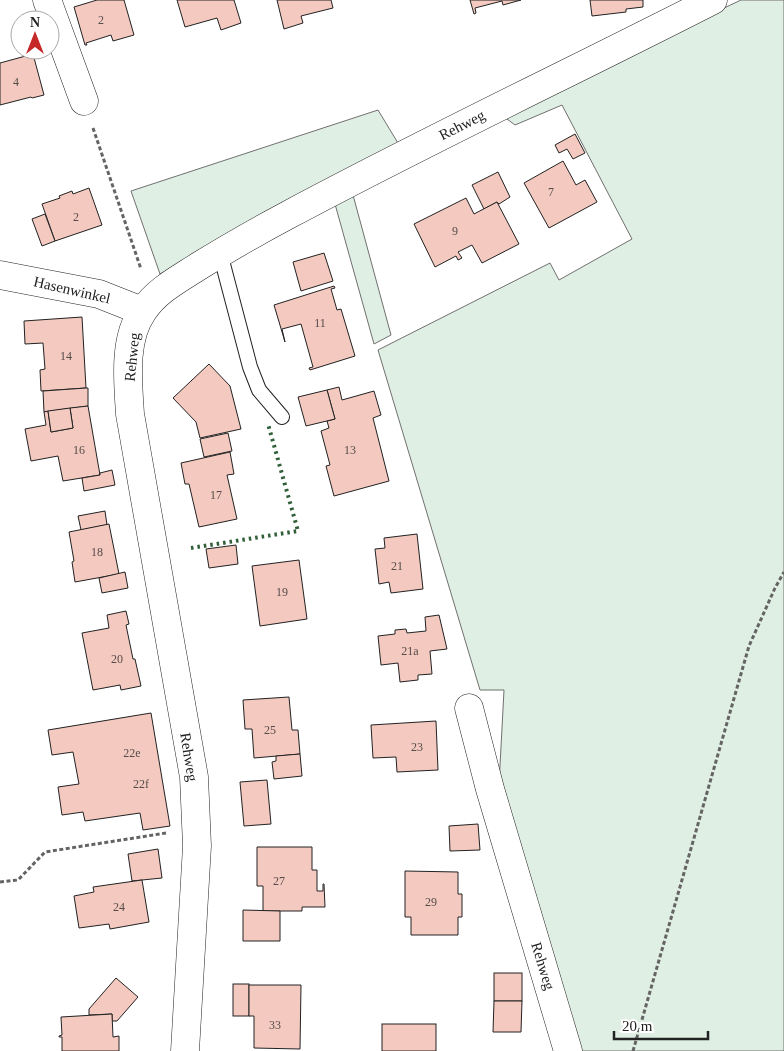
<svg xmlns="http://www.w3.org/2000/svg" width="784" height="1051" font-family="'Times New Roman',serif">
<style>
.green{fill:#e0efe3;stroke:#6f6f6f}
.building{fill:#f3c9c0;stroke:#222}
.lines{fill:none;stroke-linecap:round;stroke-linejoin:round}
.lane-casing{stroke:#222;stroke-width:16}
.street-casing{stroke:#222;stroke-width:29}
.path{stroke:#646464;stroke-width:3;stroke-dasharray:4 2.5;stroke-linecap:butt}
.lane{stroke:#fff;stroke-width:14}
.street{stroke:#fff;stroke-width:28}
.hedge{stroke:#2f5e38;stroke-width:4;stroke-dasharray:2.5 4;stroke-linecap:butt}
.labels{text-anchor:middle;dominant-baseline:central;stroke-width:4;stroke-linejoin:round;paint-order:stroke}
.number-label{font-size:12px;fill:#564c4a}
.street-label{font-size:15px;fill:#222;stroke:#fff}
</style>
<rect width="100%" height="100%" fill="#fff"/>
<g class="green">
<path d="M741,0h43v1051h-207l-78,-266 5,-95h-24l-102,-340 172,-87 9,17 73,-41 -70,-134 -47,20 -12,-9 50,-27z"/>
<path d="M378,110l23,38 -241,126 -29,-83z"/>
<path d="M353,195l38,140 -17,9 -39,-140z"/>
</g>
<g class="building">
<path d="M97,0h27l10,35 -21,6 -2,-6 -25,8 1,2h-2l-11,-38z"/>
<path d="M177,0h57l7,23 -20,7 -4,-12 -32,9z"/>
<path d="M277,0h54l2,8 -32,8 2,7 -19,6z"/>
<path d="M470,0h51l-18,5 -1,-4 -27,7 1,5 -2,1z"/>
<path d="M590,0h53v7l-17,2v3l-34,4z"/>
<path d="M33,54l11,41 -12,3 -1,-1 -31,8v-42z"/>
<path d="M575,134l10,19 -12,6 -6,-10 -8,4 -4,-8z"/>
<path d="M563,161l13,24 9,-5 12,22 -48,26 -25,-45z"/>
<path d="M498,172l12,25 -11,7 -2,-2 -13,7 -12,-24z"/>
<path d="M89,188l13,37 -47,16 -13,-37 18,-6 -1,-2 13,-5 1,3z"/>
<path d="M466,198l8,16 23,-12 22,42 -37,19 -10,-18 -14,7 4,6 -4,2 -2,-4 -21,11 -21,-43z"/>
<path d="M45,214l10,27 -13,5 -10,-27z"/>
<path d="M324,253l9,28 -32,10 -8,-29z"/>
<path d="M334,286l1,2 -4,1 6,21 4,-1 14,47 -45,14 -1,-2 4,-1 -12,-43 -19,5 3,13 -11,-37z"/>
<path d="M82,317l4,71 -45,3 -1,-21 5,-1 -2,-26 -18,1 -1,-23z"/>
<path d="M209,364l21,22 11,43 -41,9 -4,-16 -23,-24z"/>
<path d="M339,387l3,13 32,-9 7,24 -8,3 16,63 -55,15 -8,-30 4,-1 -9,-34 8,-3 -2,-7 8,-2 -8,-29z"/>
<path d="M86,388h2v18l-44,6 -1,-21z"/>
<path d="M327,390l8,29 -29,7 -8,-29z"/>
<path d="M88,406l12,69 -37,6 -5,-25 -27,5 -6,-32 21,-4 -2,-13 4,-1 3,21 22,-4 -3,-20z"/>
<path d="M70,408l3,20 -22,4 -3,-21z"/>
<path d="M228,433l4,18 -28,6 -4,-18z"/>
<path d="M230,452l4,22 -7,1 10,44 -38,8 -10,-43h-4l-4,-21z"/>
<path d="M112,470l3,15 -31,6 -2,-13 18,-3v-2z"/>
<path d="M105,511l2,14 -26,5 -3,-14z"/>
<path d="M109,524l10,50 -44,8 -3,-20 2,-1 -5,-29z"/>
<path d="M417,534l6,55 -32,4 -2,-11 -10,2 -4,-35 10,-1 -1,-10z"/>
<path d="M236,545l2,19 -29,4 -3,-19z"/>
<path d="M299,560l8,59 -47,7 -8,-60z"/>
<path d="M125,572l3,16 -26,5 -3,-15z"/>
<path d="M126,611l3,13 -3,1 7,34h2l6,27 -20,4 -1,-5 -27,5 -11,-57 27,-5 -2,-13z"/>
<path d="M439,615l8,34 -17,2 2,23 -14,1v5l-18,2 -2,-19 -17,2 -3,-29 17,-2v-4l11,-1 1,4 19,-2 -1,-14z"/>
<path d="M289,697l3,33h6l2,24 -46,4 -2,-29h-7l-2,-29z"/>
<path d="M151,713l19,113 -27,4 -3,-17 -55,8 -2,-9 -21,3 -4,-28 21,-3 -6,-32 -21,3 -4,-25z"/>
<path d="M436,721l2,49 -41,2 -1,-15 -23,1 -2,-33z"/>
<path d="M300,754l2,22 -28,3 -2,-17 4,-1v-5z"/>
<path d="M267,780l4,44 -27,2 -4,-44z"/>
<path d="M478,824l2,26 -30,1 -1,-25z"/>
<path d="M257,847h55v23h5v21h6v-7h1l1,23h-23v4h-39v-25h-6z"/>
<path d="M158,849l4,29 -30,3 -4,-27z"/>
<path d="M405,871l53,1v22h4v23h-4v18h-47v-18h-6z"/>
<path d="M142,880l7,42 -39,7 -1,-5 -30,4 -5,-32 20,-4 -1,-5z"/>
<path d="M243,910l37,1v30h-37z"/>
<rect x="494" y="973" width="28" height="28"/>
<path d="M116,978l22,19 -21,24h-5v-7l-23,1v-6z"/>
<rect x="233" y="984" width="16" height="32"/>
<path d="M249,985h52l-1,64 -46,-1v-32h-5z"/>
<path d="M494,1001h28l-1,31h-28z"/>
<path d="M112,1014l1,23 6,-1v15h-57v-14h-3v-1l3,-1 -1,-18z"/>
<rect x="382" y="1024" width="54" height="27"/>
</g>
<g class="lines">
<g class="lane-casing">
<path id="lane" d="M220,253l30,114 9,23 23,27"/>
</g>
<g class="street-casing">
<g id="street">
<path d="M47,0l37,101"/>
<path d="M0,275l99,19 43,17"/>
<path d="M469,708l21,81 78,262"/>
<path d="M185,1051l12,-205 -3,-69 -64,-363c-2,-32 -7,-75 13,-103 14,-21 36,-32 56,-45 29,-18 59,-35 89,-51 140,-75 284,-143 425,-215"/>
</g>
</g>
<g class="path">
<path d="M93,128l48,141"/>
<path d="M0,882l18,-2 27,-28 121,-19"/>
<path d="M633,1051l116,-405 26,-58 9,-16"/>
</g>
<use href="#lane" class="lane"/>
<use href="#street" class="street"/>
<path class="hedge" d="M191,548l107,-17 -30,-107"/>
</g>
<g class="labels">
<g class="number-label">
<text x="101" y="20">2</text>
<text x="16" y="82">4</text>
<text x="551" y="192">7</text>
<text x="76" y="217">2</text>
<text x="455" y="231">9</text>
<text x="320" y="323">11</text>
<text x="66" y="356">14</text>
<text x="79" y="450">16</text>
<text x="350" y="450">13</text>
<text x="216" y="495">17</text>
<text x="97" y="552">18</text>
<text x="397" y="566">21</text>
<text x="282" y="592">19</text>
<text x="410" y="651">21a</text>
<text x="117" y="659">20</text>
<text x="270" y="730">25</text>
<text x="417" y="747">23</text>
<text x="132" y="753">22e</text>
<text x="141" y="784">22f</text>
<text x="279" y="881">27</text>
<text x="431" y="902">29</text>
<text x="119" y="907">24</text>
<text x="275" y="1025">33</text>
</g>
<g class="street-label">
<text transform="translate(462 125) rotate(-27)">Rehweg</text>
<text transform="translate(72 290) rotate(13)">Hasenwinkel</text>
<text transform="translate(132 357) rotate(-84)">Rehweg</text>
<text transform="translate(189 757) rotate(81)">Rehweg</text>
<text transform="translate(543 966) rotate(73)">Rehweg</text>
</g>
</g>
<g transform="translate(35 35)"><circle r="24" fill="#ffffff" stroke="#a7a7a7"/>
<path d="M0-4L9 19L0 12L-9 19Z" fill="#c62828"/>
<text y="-8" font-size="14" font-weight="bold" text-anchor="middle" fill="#222222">N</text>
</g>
<path d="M614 1031v8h94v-8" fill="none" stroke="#222222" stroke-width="2.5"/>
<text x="622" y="1031" font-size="15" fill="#222222" stroke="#ffffff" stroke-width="4" paint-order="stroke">20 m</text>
</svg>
